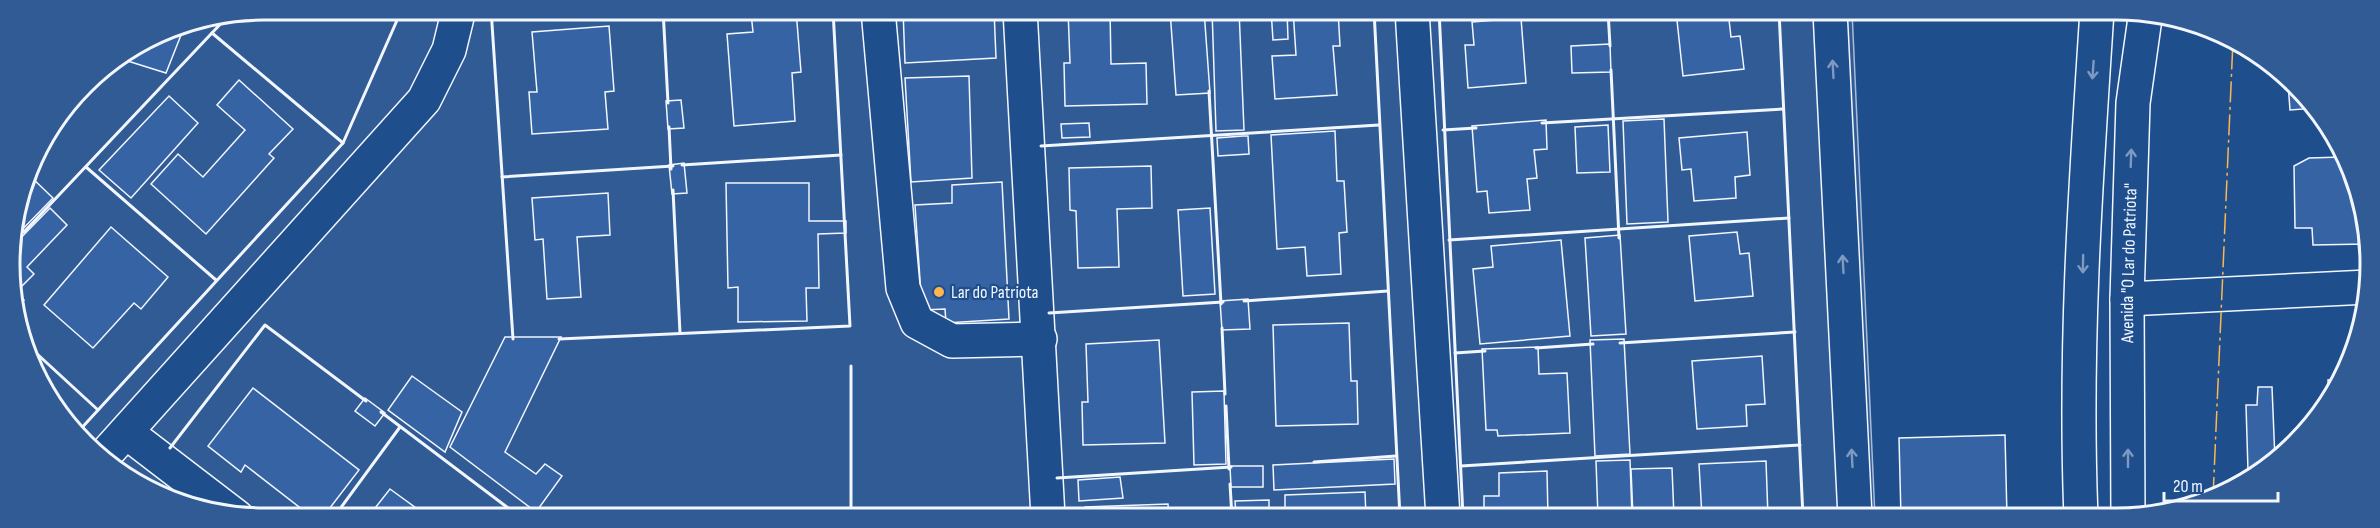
<svg xmlns="http://www.w3.org/2000/svg" width="2380" height="528" font-family="'Sofia Sans Condensed',sans-serif">
<style>
.parking{fill:#305b95;stroke:#a8bbd7;stroke-width:1.5}
.building{fill:#3563a3;stroke:#f2f6ff;stroke-width:1.5}
.lines{fill:none;stroke-linecap:round;stroke-linejoin:round}
.minor-casing{stroke:#f2f6ff;stroke-width:36}
.major-casing{stroke:#f2f6ff;stroke-width:36}
.minor{stroke:#1f4e8c;stroke-width:33}
.major{stroke:#1f4e8c;stroke-width:33}
.wall{stroke:#f2f6ff;stroke-width:3}
.power{stroke:#ffb74d;stroke-width:1.5;stroke-dasharray:21 4.5 3 4.5;stroke-linecap:butt}
.oneway{stroke:#7e9ac0}
.poi-dot{fill:#ffb74d;stroke:#1f4e8c;stroke-width:2}
.labels{text-anchor:middle;dominant-baseline:central;stroke-width:4.5;stroke-linejoin:round;paint-order:stroke}
.street-label{font-size:18px;fill:#f2f6ff;stroke:#1f4e8c}
.poi-label{font-size:18px;fill:#f2f6ff;stroke:#1f4e8c;text-anchor:start}
.rim{fill:none;stroke:#f2f6ff;stroke-width:3}
</style>
<rect width="100%" height="100%" fill="#1f4e8c"/>
<path class="parking" d="M264,9l1588,2 23,506h-1645l-93,-32 -75,-65 -44,-90 -8,-83 25,-95 61,-79 71,-45z"/>
<g class="building">
<path d="M796,10l5,62 -9,1 3,48 -61,5 -7,-92 26,-2 -2,-19z"/>
<path d="M903,10h91l2,48 -91,5z"/>
<path d="M1068,10h42l1,54 35,-1 1,41 -82,2 -1,-43h6z"/>
<path d="M1170,10h34l6,83 -34,2z"/>
<path d="M1212,10h27l5,120 -28,1z"/>
<path d="M1271,10h16l1,29 -15,1z"/>
<path d="M1293,10h45l2,36h-7l4,49 -62,4 -3,-43 24,-1z"/>
<path d="M1676,11h52l3,26 9,-1 4,33 -61,7z"/>
<path d="M1521,18l5,65 -58,5 -3,-43h9l-2,-23z"/>
<path d="M609,26l5,65 -9,1 3,37 -76,5 -3,-42h8l-5,-60z"/>
<path d="M174,27l9,3 -17,43 -48,-15 49,-30z"/>
<path d="M1610,44l1,28 -39,1 -1,-27z"/>
<path d="M969,76l3,102 -61,4 -6,-104z"/>
<path d="M239,80l54,49 -24,25 5,4 -68,76 -55,-50 27,-30 25,23 42,-47 -28,-25z"/>
<path d="M2288,83l30,25 -28,2z"/>
<path d="M169,96l29,27 -67,75 -32,-28z"/>
<path d="M681,100l3,28 -16,1 -2,-28z"/>
<path d="M1664,119l4,103 -41,2 -4,-103z"/>
<path d="M1546,120l1,29 -13,1 3,28 -10,1 3,31 -41,3 -2,-22 -10,1 -5,-66z"/>
<path d="M1089,123l1,14 -28,1 -1,-14z"/>
<path d="M1608,125l2,47 -33,1 -2,-46z"/>
<path d="M1335,131l2,50h7l3,51 -8,1 2,41 -34,2 -2,-29 -28,2 -6,-114z"/>
<path d="M1747,132l3,43 -15,2 1,21 -42,3 -3,-32 -9,1 -3,-32z"/>
<path d="M1243,136h5l1,18 -31,2 -1,-18z"/>
<path d="M2342,157l20,41 3,46 -52,1 -1,-17h-17l-1,-62 15,-8z"/>
<path d="M684,163l3,30 -15,1 -3,-29z"/>
<path d="M1151,166l1,42 -35,1 2,58 -41,1 -2,-57 -6,-1 -1,-42z"/>
<path d="M29,175l24,23 -42,43z"/>
<path d="M1002,182l7,137 -63,4 -1,-14 -23,1 -7,-105 37,-2v-18z"/>
<path d="M726,183h83v38h37v12l-28,1 1,54h-13l1,33 -69,1v-35l-10,1z"/>
<path d="M608,193l2,42 -33,2 4,60 -34,2 -4,-60 -8,1 -3,-42z"/>
<path d="M50,208l17,17 -40,42 7,7 -18,18 8,8 -8,9 -6,-60z"/>
<path d="M1210,208l5,86 -32,2 -5,-86z"/>
<path d="M111,227l57,50 -27,32 -7,-6 -41,45 -49,-43z"/>
<path d="M1737,232l3,22 9,-1 4,43 -58,5 -6,-65z"/>
<path d="M1620,235l6,99 -35,2 -6,-98z"/>
<path d="M1561,240l9,96 -90,8 -7,-75 20,-2 -2,-21z"/>
<path d="M1248,299l2,30 -28,1 -2,-29z"/>
<path d="M1349,323l2,58h6l1,43 -82,2 -3,-101z"/>
<path d="M505,337h56l-56,115 31,22 9,-10 17,12 -26,36 -86,-65z"/>
<path d="M1624,339l6,115 -35,2 -5,-116z"/>
<path d="M1159,340l6,103 -82,2 -1,-43h6l-2,-58z"/>
<path d="M1538,347l1,27 28,-1 3,60 -72,3 -1,-6h-11l-4,-81z"/>
<path d="M1762,356l3,48 -19,1 1,21 -50,3 -5,-68z"/>
<path d="M412,376l50,36 -17,40 -57,-42z"/>
<path d="M2343,379l-14,20 -1,-19z"/>
<path d="M2258,387h14l3,73 -15,10 -12,1 -2,-66h11z"/>
<path d="M253,388l106,82 -36,47h-11l-67,-52 -4,7 -33,-26z"/>
<path d="M1224,391l2,73 -32,1 -2,-73z"/>
<path d="M365,398l20,15 -10,13 -20,-15z"/>
<path d="M2005,435l2,82h-106l-2,-79z"/>
<path d="M1394,459l1,25 -121,6 -1,-25z"/>
<path d="M1630,460l2,57h-34l-2,-56z"/>
<path d="M1766,461l2,56h-66l-3,-53z"/>
<path d="M1230,466h33v21h-32z"/>
<path d="M1672,468l2,49h-41l-2,-48z"/>
<path d="M1547,471l1,46h-64v-21h15v-23z"/>
<path d="M1120,477l3,21 -44,3 -1,-21z"/>
<path d="M390,489l33,24 -3,4h-52z"/>
<path d="M1365,492l1,25h-81v-22z"/>
<path d="M1269,500v17h-33l-1,-16z"/>
<path d="M1168,504l1,13h-83l-1,-10z"/>
</g>
<g class="lines">
<g class="minor-casing">
<g id="minor">
<path d="M878,10l25,278 14,34 35,19 88,-2"/>
<path d="M1020,10l28,507"/>
<path d="M1412,10l31,507"/>
<path d="M1830,11l25,506"/>
<path d="M2127,299l241,-12"/>
<path d="M126,432l111,85"/>
<path d="M104,456l320,-356 25,-50 10,-41"/>
</g>
</g>
<g class="major-casing">
<g id="major">
<path d="M2081,517c-7,-169 5,-338 16,-506"/>
<path id="s1" d="M2128,517l-1,-218 6,-196 13,-92"/>
</g>
</g>
<use href="#minor" class="minor"/>
<use href="#major" class="major"/>
<g class="wall">
<path d="M491,9l22,330"/>
<path d="M663,9l5,94"/>
<path d="M1374,10l26,507"/>
<path d="M1439,10l24,507"/>
<path d="M1608,11l2,35"/>
<path d="M1779,11l24,506"/>
<path d="M1439,16l89,-6"/>
<path d="M212,33l131,110"/>
<path d="M1611,70l8,168"/>
<path d="M1209,91l12,213"/>
<path d="M1542,123l241,-14"/>
<path d="M669,127l2,42"/>
<path d="M1443,130l33,-2"/>
<path d="M1041,146l338,-21"/>
<path d="M682,165l159,-10"/>
<path d="M86,167l130,113"/>
<path d="M502,177l171,-11"/>
<path d="M673,190l7,143"/>
<path d="M24,232l204,-216"/>
<path d="M1449,240l340,-22"/>
<path d="M1244,301l144,-10"/>
<path d="M1049,313l174,-11"/>
<path d="M1222,328l3,66"/>
<path d="M559,339l291,-13 -17,-316"/>
<path d="M23,341l75,69"/>
<path d="M1620,343l175,-11"/>
<path d="M1536,348l57,-4"/>
<path d="M1455,353l30,-2"/>
<path d="M851,366v151"/>
<path d="M1226,406l3,63"/>
<path d="M381,412l139,105"/>
<path d="M77,433l266,-290 59,-134"/>
<path d="M170,448l95,-123 101,76"/>
<path d="M1314,462l82,-6"/>
<path d="M1461,466l339,-21"/>
<path d="M129,478l1,-2 17,12"/>
<path d="M1057,478l174,-11"/>
<path d="M1230,484l2,33"/>
<path d="M334,517l66,-90"/>
</g>
<path class="power" d="M2213,498l20,-458"/>
</g>
<defs><path id="oneway-shaft" d="M-6 0H5M1.5-3L5.5 0L1.5 3" fill="none" stroke-width="1.6" stroke-linecap="round" stroke-linejoin="round" transform="scale(1.5)"/></defs>
<g class="oneway">
<use href="#oneway-shaft" transform="translate(1833 69) rotate(-93)"/>
<use href="#oneway-shaft" transform="translate(2093 70) rotate(94)"/>
<use href="#oneway-shaft" transform="translate(2131 158) rotate(-88)"/>
<use href="#oneway-shaft" transform="translate(1843 264) rotate(-93)"/>
<use href="#oneway-shaft" transform="translate(2083 264) rotate(91)"/>
<use href="#oneway-shaft" transform="translate(1852 458) rotate(-93)"/>
<use href="#oneway-shaft" transform="translate(2128 458) rotate(-90)"/>
</g>
<circle class="poi-dot" cx="939" cy="292" r="6"/>
<g class="labels">
<g class="street-label">
<text stroke="none"><textPath href="#s1" startOffset="254">Avenida "O Lar do Patriota"</textPath></text>
</g>
<g class="poi-label">
<text x="951" y="292">Lar do Patriota</text>
</g>
</g>
<path d="M0 0H2380V528H0ZM264 20H2116A244 244 0 0 1 2360 264V264A244 244 0 0 1 2116 508H264A244 244 0 0 1 20 264V264A244 244 0 0 1 264 20Z" fill="#305b95" fill-rule="evenodd"/>
<path class="rim" d="M264 20H2116A244 244 0 0 1 2360 264V264A244 244 0 0 1 2116 508H264A244 244 0 0 1 20 264V264A244 244 0 0 1 264 20Z"/>
<path d="M2164 492v9h114v-9" fill="none" stroke="#f2f6ff" stroke-width="3"/>
<text x="2173" y="492" font-size="18" fill="#f2f6ff" stroke="#1f4e8c" stroke-width="4.5" paint-order="stroke">20 m</text>
</svg>
